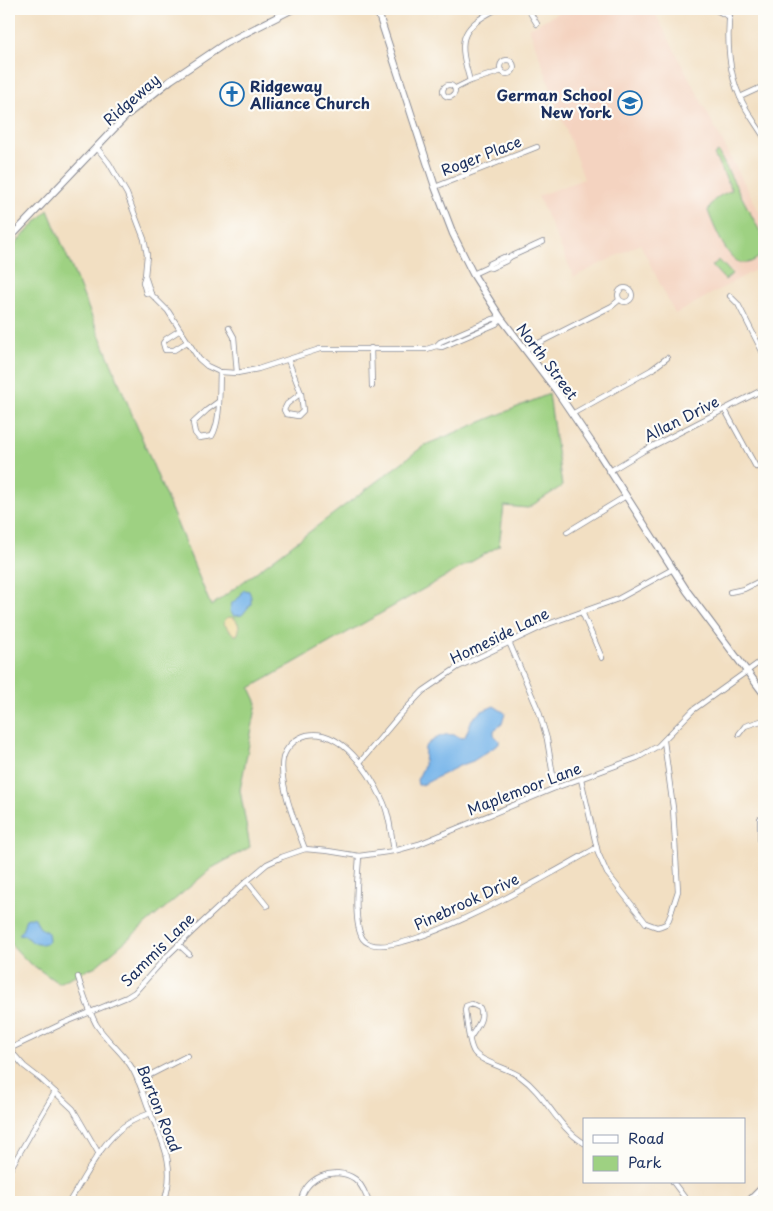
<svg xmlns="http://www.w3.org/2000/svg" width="773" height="1211" font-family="'Playpen Sans',sans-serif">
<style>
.built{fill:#f4d3c0}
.green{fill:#9ed182;stroke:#5c8070}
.sand{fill:#eeda9e;stroke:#84847e}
.water{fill:#77b5ea;stroke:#4972a4}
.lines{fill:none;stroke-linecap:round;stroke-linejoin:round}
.street-casing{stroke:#868790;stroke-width:6}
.secondary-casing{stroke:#868790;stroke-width:8}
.street{stroke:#fff;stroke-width:4.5}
.secondary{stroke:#fff;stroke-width:6}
.labels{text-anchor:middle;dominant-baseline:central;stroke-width:4.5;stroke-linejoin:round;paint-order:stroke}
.poi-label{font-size:15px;font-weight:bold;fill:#1b2f5e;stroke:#fdfcf7;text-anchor:start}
.street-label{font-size:15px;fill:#1b2f5e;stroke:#fdfcf7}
</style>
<rect width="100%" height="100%" fill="#fdfcf7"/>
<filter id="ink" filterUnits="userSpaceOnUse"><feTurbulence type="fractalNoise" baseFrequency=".02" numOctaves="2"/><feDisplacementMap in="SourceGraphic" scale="10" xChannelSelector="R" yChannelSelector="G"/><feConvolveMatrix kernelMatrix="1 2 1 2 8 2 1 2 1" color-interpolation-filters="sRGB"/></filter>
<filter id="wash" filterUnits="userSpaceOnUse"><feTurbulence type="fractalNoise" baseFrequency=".0096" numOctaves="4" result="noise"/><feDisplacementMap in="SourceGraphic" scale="20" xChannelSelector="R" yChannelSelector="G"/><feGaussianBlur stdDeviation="1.12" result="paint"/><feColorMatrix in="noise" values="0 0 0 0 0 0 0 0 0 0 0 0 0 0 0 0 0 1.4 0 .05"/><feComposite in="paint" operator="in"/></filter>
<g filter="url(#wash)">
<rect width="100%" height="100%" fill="#f2dfc2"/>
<path class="built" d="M566,9h87l111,212v44l-89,49 -35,-70 -66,33 -36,-81 46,-17 -55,-151z"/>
<g class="green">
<path d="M718,152l46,87v14c-6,5 -13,11 -21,10 -15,0 -30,-39 -35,-52 5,-14 12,-15 24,-21l-18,-35z"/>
<path d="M48,210l163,396 214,-161 124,-51 13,92 -34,22 -24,-2 -5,40 -249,142 7,15 -17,87 10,57 -38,21 -116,98 -38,17 -31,-22 -18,-19v-692z"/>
<path d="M719,260l13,14 -7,6 -13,-14z"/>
</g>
<path class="sand" d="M229,617l5,1c5,5 7,11 3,17h-3l-10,-11 1,-5z"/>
<g class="water">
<path d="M244,590l5,1 2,6v7l-9,11 -8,1 -4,-5 2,-8 9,-7 1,-4z"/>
<path d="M494,706l11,7 -3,11 -8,6v5l5,5v4l-26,17 -14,5 -37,19h-4l-1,-5 7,-14 1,-19c10,-10 24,-17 36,-9l4,-1 7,-18 10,-8z"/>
<path d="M29,917l6,1 4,9 9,6 1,8c-16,10 -20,-7 -30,-7l3,-3 4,-13z"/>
</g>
</g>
<g filter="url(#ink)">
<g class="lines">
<g class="street-casing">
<g id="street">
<path d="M528,9l9,15"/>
<path d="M714,9l16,8"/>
<path d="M730,9c-3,28 -2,62 10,88 6,14 16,27 24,40"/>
<circle cx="507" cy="67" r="7"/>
<path d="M470,81c-11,-39 -13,-52 27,-72"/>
<circle cx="449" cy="91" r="6"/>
<path d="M456,88l14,-7 32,-10"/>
<path d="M740,97l24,-11"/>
<path d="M97,148l12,15 18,31 17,45 3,16 -2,21 -2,6 3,11 5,1 17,17 31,48 8,7 13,6 17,1 21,-4 62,-20h107l9,-3 4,-4 53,-23 8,-1"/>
<path d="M435,187l102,-40"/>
<path d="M488,267l3,1 15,-7 4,-4"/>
<path d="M473,274l15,-7 1,-3 15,-7h6l33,-15"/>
<path d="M145,276l6,18"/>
<circle cx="625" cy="295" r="7"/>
<path d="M730,296l8,8 26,51"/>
<path d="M229,328l5,9 3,36"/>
<path d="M180,330l-14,9 -3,4 2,7h9l13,-8"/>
<path d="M436,346l6,1 54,-23 5,-6"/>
<path d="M371,348l1,38"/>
<path d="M525,350l87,-44 6,-5"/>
<path d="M288,360l13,33 2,18 -5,5 -12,-2 -2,-4 3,-6 14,-11"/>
<path d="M218,402l-11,8 -14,13 2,10 4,5 13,-2c9,-15 7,-45 8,-64"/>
<path d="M725,410l31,57"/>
<path d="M572,414l79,-44 16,-12"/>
<path d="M610,471l35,-21 119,-61"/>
<path d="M567,532l59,-36"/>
<path d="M730,592l14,-3 20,-10"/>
<path d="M582,612l20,46"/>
<path d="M509,642l30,70 8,27 8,49"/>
<path d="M739,734l6,-8 19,-6"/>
<path d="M361,761l38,-45 24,-25 35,-24 90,-43 70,-25 55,-30"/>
<path d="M581,779l17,74 9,20 39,50 11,4 4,-1 5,-2 3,-5 9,-28 -5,-83 -9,-67"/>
<path d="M760,819v27l4,18"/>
<path d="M305,849c-9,-23 -27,-67 -22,-91 3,-11 13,-20 24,-23 34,-7 63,38 75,64 8,16 9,35 12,52"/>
<path d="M359,856c-1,19 -7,67 4,83 24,33 203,-74 233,-91"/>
<path d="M247,881l20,25"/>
<path d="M178,944l11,10"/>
<path d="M78,977c5,16 10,32 18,47 9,15 24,26 34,41 8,12 13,28 18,42 14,34 29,58 16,95"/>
<path d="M470,1038c6,-10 15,-19 10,-30l-8,-4 -6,2 -1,4c2,11 3,33 9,42 6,10 37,17 47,25 25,18 36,50 63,66"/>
<path d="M9,1049l55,-26 63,-26 8,-5 32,-36 27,-26 53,-49 20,-17 15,-7 23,-8 23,2 31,5 35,-5 25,-7 136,-56 82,-30 21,-12 35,-36 71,-51"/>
<path d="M9,1049l15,17 18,14 31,29 26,45"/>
<path d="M138,1081l49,-25"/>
<path d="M9,1171l46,-79"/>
<path d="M673,1182l15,20"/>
<path d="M69,1202c13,-21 30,-54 48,-70 9,-9 22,-15 34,-19"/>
<path d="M301,1202c2,-24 34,-37 54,-23 8,6 10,15 14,23"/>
</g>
</g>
<g class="secondary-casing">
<g id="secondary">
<path d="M377,9l58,178 18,47 20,40 28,44 55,72 40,59 91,142 77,103"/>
<path d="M9,239l119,-125 43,-34 55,-37 67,-34"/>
<path d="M748,1202l16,-16"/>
</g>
</g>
<use href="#street" class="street"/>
<use href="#secondary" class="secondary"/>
</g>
</g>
<defs>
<g id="church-ring" transform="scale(1.25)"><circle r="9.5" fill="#fdfcf7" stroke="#1f6fb2" stroke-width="1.5"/><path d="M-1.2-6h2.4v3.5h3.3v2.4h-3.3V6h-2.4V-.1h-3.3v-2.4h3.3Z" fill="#1f6fb2"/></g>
<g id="school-ring" transform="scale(1.25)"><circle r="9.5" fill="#fdfcf7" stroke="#1f6fb2" stroke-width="1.5"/><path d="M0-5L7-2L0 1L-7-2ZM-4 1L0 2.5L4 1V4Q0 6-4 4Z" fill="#1f6fb2"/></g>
</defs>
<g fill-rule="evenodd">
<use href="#church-ring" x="232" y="94"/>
<use href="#school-ring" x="630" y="103"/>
</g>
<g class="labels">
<g class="poi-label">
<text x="250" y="85">Ridgeway<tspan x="250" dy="17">Alliance Church</tspan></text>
<text x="612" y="94" text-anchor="end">German School<tspan x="612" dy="17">New York</tspan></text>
</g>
<g class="street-label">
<text transform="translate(131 99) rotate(-41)">Ridgeway</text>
<text transform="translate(481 155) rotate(-21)">Roger Place</text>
<text transform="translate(548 361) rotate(53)">North Street</text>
<text transform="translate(681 418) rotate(-27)">Allan Drive</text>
<text transform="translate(499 635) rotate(-26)">Homeside Lane</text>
<text transform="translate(524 788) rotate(-21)">Maplemoor Lane</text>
<text transform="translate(466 901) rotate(-25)">Pinebrook Drive</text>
<text transform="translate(157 949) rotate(-45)">Sammis Lane</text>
<text transform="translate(160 1108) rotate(68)">Barton Road</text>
</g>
</g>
<rect width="773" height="1211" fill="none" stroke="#fdfcf7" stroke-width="30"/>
<rect x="583" y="1118" width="162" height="65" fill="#fdfcf7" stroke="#a3aaba"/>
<rect x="593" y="1135" width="25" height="8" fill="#ffffff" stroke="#a3aaba"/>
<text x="628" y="1144" font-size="15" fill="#1b2f5e">Road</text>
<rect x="593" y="1156" width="25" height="15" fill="#9ed182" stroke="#a3aaba"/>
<text x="628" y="1168" font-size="15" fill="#1b2f5e">Park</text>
</svg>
